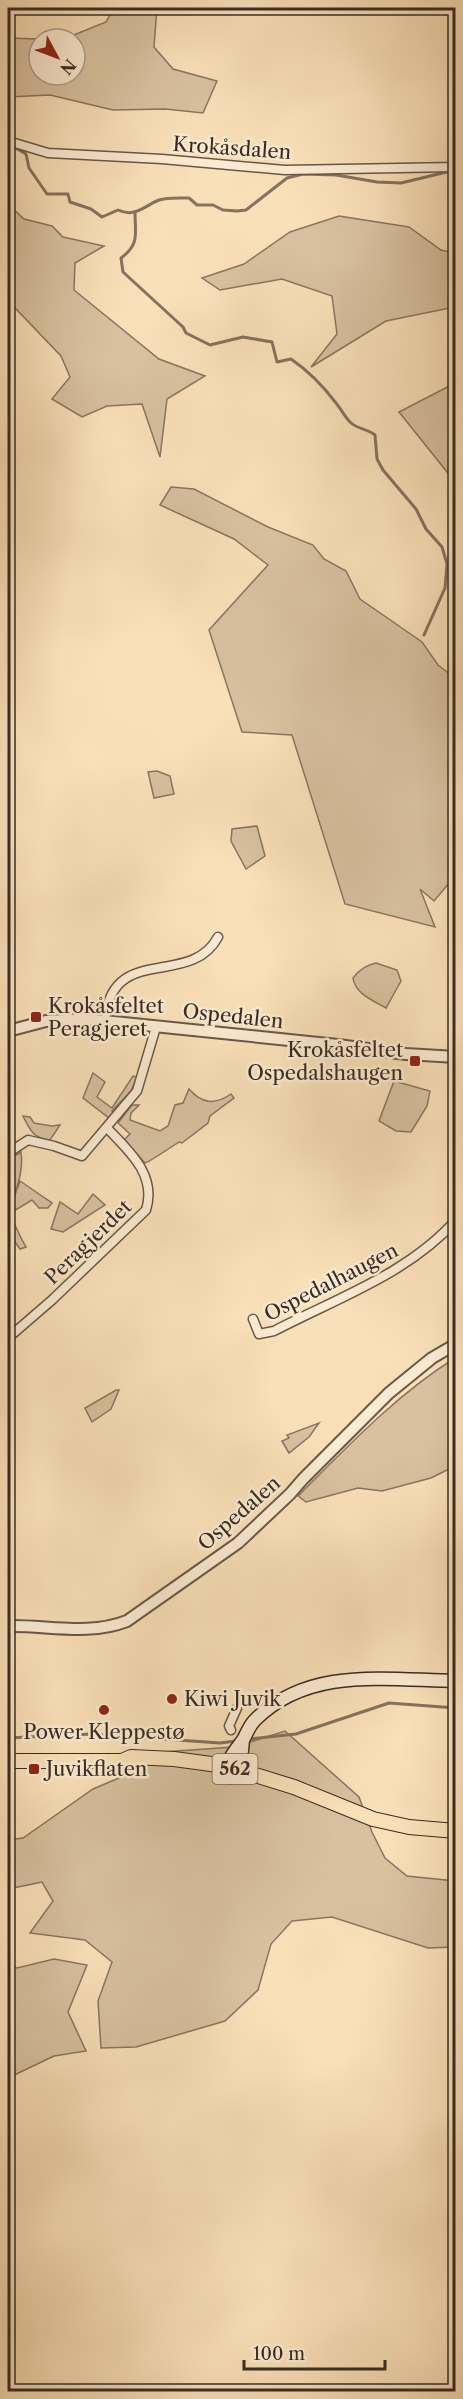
<svg xmlns="http://www.w3.org/2000/svg" width="463" height="2399" font-family="'Libre Caslon Text',serif">
<style>
.green{fill:#d9c1a0;stroke:#887662;stroke-width:1.5}
.lines{fill:none;stroke-linecap:round;stroke-linejoin:round}
.stream{stroke:#85725f;stroke-width:3}
.minor-casing{stroke:#685849;stroke-width:11}
.tertiary-casing{stroke:#685849;stroke-width:14}
.secondary-casing{stroke:#382b24;stroke-width:15}
.primary-casing{stroke:#382b24;stroke-width:16}
.minor{stroke:#fcebd2;stroke-width:8}
.tertiary{stroke:#fcebd2;stroke-width:10}
.secondary{stroke:#fcebd2;stroke-width:12}
.primary{stroke:#fae0b9;stroke-width:14}
.poi-dot{fill:#8f2418;stroke:#fcebd2;stroke-width:2}
.labels{text-anchor:middle;dominant-baseline:central;stroke-width:5;stroke-linejoin:round;paint-order:stroke}
.shield{fill:#fcebd2;stroke:#736558;stroke-width:1.5}
.shield-label{font-size:18px;font-weight:bold;fill:#382b24}
.street-label{font-size:20px;fill:#382b24;stroke:#fcebd2}
.poi-label{font-size:20px;fill:#382b24;stroke:#fcebd2;text-anchor:start}
</style>
<rect width="100%" height="100%" fill="#fae0b9"/>
<filter id="stains"><feTurbulence type="fractalNoise" baseFrequency=".00333" numOctaves="4"/><feColorMatrix values="0 0 0 0 .2 0 0 0 0 .09 0 0 0 0 .02 0 0 0 .5 -.17"/></filter>
<radialGradient id="worn" r=".72"><stop offset=".6" stop-color="#630" stop-opacity="0"/><stop offset="1" stop-color="#630" stop-opacity=".3"/></radialGradient>
<g class="green">
<path d="M114,8h43l-3,39 19,22 44,12 -14,32 -38,-4 -52,1 -63,-15 -42,2v-59l31,1v36h36v-36h-11l42,-17z"/>
<path d="M8,204l16,15 28,7 11,11 41,9 -29,17 -1,27 85,69 46,17 -38,23 -7,58 -18,-53 -35,2 -25,11 -30,-18 18,-22 -9,-21 -46,-48 -7,-1z"/>
<path d="M339,216l70,11 32,23 14,3v54l-69,14 -75,46 26,-33 -5,-38 -50,-17 -62,11 -18,-12 42,-14 46,-32z"/>
<path d="M455,383v103l-4,-9 -52,-65z"/>
<path d="M171,487l23,2 74,38 45,18 11,14 22,12 14,28 62,43 16,23 17,13v198l-21,25 -14,-12 15,38 -90,-23 -53,-169 -50,-3 -33,-102 59,-65 -34,-26 -74,-34z"/>
<path d="M157,771l13,5 4,18 -20,4 -6,-26z"/>
<path d="M257,826l8,30 -19,13 -15,-28 1,-12z"/>
<path d="M376,963l21,7 4,11 -15,27c-12,-7 -31,-14 -33,-30 6,-8 13,-13 23,-15z"/>
<path d="M93,1073l12,9 -8,15 15,11 21,-32 4,1 -6,14 -19,20 2,2 -5,5 -26,-20z"/>
<path d="M394,1081l36,10 -3,15 -16,26 -15,-1 -17,-10z"/>
<path d="M189,1089c13,15 26,16 42,5l3,4 -24,18 -2,7 -26,20 -3,-1c-6,4 -30,20 -34,21l-21,-23 6,-6 -12,-11 14,-18h7l-8,8 -1,7 30,11 8,-5 7,-21 8,-2z"/>
<path d="M23,1116l7,1 4,6 18,3 8,-1 -10,15c-17,-2 -20,-10 -27,-24z"/>
<path d="M21,1152c3,20 -5,39 -13,57v-49z"/>
<path d="M20,1181l32,22 -4,5h-9l-7,-8 -20,12 -2,3c6,11 10,22 16,32l-6,2 -5,-7 -7,3v-31z"/>
<path d="M93,1194l12,11 -42,27 -12,-3 9,-27 18,12z"/>
<path d="M455,1358v108l-24,12 -49,13 -24,-3 -52,14 -8,-6c49,-49 98,-101 157,-138z"/>
<path d="M116,1390h3l-8,19 -19,13 -7,-14z"/>
<path d="M319,1423l-10,14 -20,16 -7,-12 7,-3 -2,-3z"/>
<path d="M285,1731l74,66 13,35 13,26 22,18 48,5v66l-27,1 -96,-31 -40,4 -21,23 -13,46 -33,31 -89,26 -35,1 -3,-47 14,-39 -27,-22 -55,-7 23,-32 -11,-19 -34,7v-49l15,-2 70,-49 47,-20 22,-17 72,-5z"/>
<path d="M54,1959l33,6 -19,47 18,39 -32,5 -46,22v-116l9,6z"/>
</g>
<g class="lines">
<g class="stream">
<path d="M8,145l6,2 12,7 3,14 18,26h21l2,8 21,7 11,8 16,-7c17,8 26,-4 41,-10 9,-3 21,-2 30,-2l8,7h16l10,5 14,1 9,-1 41,-32 16,-4 33,1 41,7 24,1 50,-12"/>
<path d="M135,212c0,22 5,32 -14,46l2,14 60,55 3,6 24,12 33,-8 29,5 5,20 14,-3c16,11 33,28 45,44 5,6 9,14 14,19 8,8 17,6 25,13l2,24 6,11 33,39 10,20 16,18 5,17 -2,24 -21,47"/>
<path d="M8,1738l83,-4 129,9 16,-2"/>
<path d="M249,1739l47,-5 93,-31 67,5"/>
</g>
<g class="minor-casing">
<g id="minor">
<path d="M8,141l40,12 114,6 123,11 171,-3"/>
<path d="M105,1020c7,-78 85,-31 113,-83"/>
<path d="M8,1153l20,-13 26,6 28,10 55,-65 19,-64"/>
<path d="M253,1319l6,15 15,-3c63,-33 134,-57 182,-111"/>
<path d="M8,1338l44,-38 94,-90c11,-35 -17,-59 -39,-82"/>
<path d="M231,1730l-2,-4 8,-18"/>
</g>
</g>
<g class="tertiary-casing">
<g id="tertiary">
<path d="M8,1031l38,-10 39,-2 253,26 68,9 50,3"/>
<path d="M8,1626c39,-1 81,10 119,-5l111,-78 52,-49 13,-15 86,-86 43,-35 24,-14"/>
</g>
</g>
<g class="secondary-casing">
<path id="secondary" d="M243,1740l-3,30 -10,7 -4,-11c5,-11 10,-17 17,-26 4,-7 6,-14 12,-20 54,-54 132,-40 201,-39"/>
</g>
<g class="primary-casing">
<g id="primary">
<path d="M8,1761h114l8,2"/>
<path d="M122,1761l9,-4 43,2 52,7 68,21 79,32 36,8 47,4"/>
</g>
</g>
<use href="#minor" class="minor"/>
<use href="#tertiary" class="tertiary"/>
<use href="#secondary" class="secondary"/>
<use href="#primary" class="primary"/>
</g>
<g class="poi-dot">
<rect x="30" y="1011" width="12" height="12" rx="3"/>
<rect x="409" y="1055" width="12" height="12" rx="3"/>
<circle cx="172" cy="1699" r="6"/>
<circle cx="104" cy="1710" r="6"/>
<rect x="28" y="1763" width="12" height="12" rx="3"/>
</g>
<g class="labels">
<rect class="shield" x="212.5" y="1754" width="45" height="30" rx="4.5"/>
<g class="shield-label">
<text x="235" y="1769">562</text>
</g>
<g class="street-label">
<text transform="translate(232 148) rotate(4)">Krokåsdalen</text>
<text transform="translate(233 1016) rotate(6)">Ospedalen</text>
<text transform="translate(88 1242) rotate(-44)">Peragjerdet</text>
<text transform="translate(331 1282) rotate(-27)">Ospedalhaugen</text>
<text transform="translate(239 1513) rotate(-41)">Ospedalen</text>
</g>
<g class="poi-label">
<text x="48" y="1006">Krokåsfeltet<tspan x="48" dy="23">Peragjeret</tspan></text>
<text x="403" y="1050" text-anchor="end">Krokåsfeltet<tspan x="403" dy="23">Ospedalshaugen</tspan></text>
<text x="184" y="1699">Kiwi Juvik</text>
<text x="104" y="1732" text-anchor="middle">Power Kleppestø</text>
<text x="46" y="1769">Juvikflaten</text>
</g>
</g>
<rect width="463" height="2399" fill="none" stroke="#fae0b9" stroke-width="30"/>
<rect x="9" y="9" width="445" height="2381" fill="none" stroke="#382b24" stroke-width="3"/>
<rect x="15" y="15" width="433" height="2369" fill="none" stroke="#382b24" stroke-width="1.5"/>
<g transform="translate(57 57) rotate(131)"><circle r="28" fill="#fcebd2" stroke="#ae9e8c" stroke-width="1.5"/>
<path d="M0-4.5L10 22L0 15L-10 22Z" fill="#8f2418"/>
<text y="-9" font-size="16" font-weight="bold" text-anchor="middle" fill="#382b24">N</text>
</g>
<path d="M244 2360v9h141v-9" fill="none" stroke="#382b24" stroke-width="3"/>
<text x="253" y="2360" font-size="18" fill="#382b24" stroke="#fcebd2" stroke-width="4.5" paint-order="stroke">100 m</text>
<rect width="100%" height="100%" filter="url(#stains)"/>
<rect width="100%" height="100%" fill="url(#worn)"/>
</svg>
